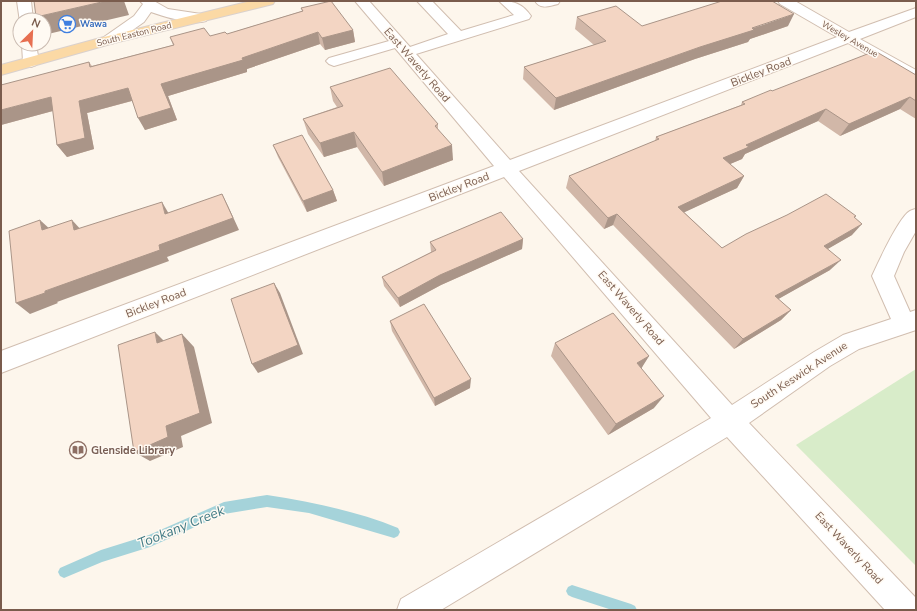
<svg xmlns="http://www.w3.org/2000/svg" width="917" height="611" font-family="'Nunito Sans',sans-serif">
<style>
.green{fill:#d8ecc9}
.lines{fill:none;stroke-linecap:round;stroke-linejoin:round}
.stream{fill:#a5d3da;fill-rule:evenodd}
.minor-casing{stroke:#d1beb0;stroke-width:2}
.major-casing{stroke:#dad1cd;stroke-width:2}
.minor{fill:#fff;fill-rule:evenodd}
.major{fill:#fbd9a5;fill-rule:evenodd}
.wall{fill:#d1b7a8}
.shaded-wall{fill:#aa9588}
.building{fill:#f3d5c3;stroke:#aa9588}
.labels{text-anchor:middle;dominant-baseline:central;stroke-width:3;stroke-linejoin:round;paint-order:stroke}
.far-shop-label{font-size:9px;font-weight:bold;fill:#366cbe;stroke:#fffaf3;text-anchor:start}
.far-street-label{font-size:9px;fill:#7a5c4d;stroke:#fffaf3}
.street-label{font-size:11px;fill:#7a5c4d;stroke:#fffaf3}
.education-label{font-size:11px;font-weight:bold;fill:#785e54;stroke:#fffaf3;text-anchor:start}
.near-water-label{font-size:14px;font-style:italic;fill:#437c86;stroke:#fffaf3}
</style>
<rect width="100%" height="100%" fill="#fdf6ec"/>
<path class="green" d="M916,369v197l-120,-121z"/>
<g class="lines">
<g class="stream">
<path d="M267,495c44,7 90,16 131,33l2,4 -2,4 -4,2 -85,-25 -42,-6 -43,7 -74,33 -48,15 -38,16 -4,-2 -2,-4 2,-4 41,-18 48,-15 75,-33z"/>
<path d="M572,585l59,19 4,2 2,4h-25l-40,-13 -4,-2 -2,-4 2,-4z"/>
</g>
<g class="minor-casing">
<g id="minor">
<path d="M17,1h14l2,19h-13v2z"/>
<path d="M140,1h14l14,8 33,5 5,1 2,3 -2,3c-14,4 -41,-4 -55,-9l-7,10 -30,21 -5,1 -5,-1 -2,-3 2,-3 30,-21 9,-12z"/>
<path d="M355,1h14l41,46 38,-13 -31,-33h15l29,30 53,-16 -15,-14c15,0 23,2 32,15l-2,3 -113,35 94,106 327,-123 -57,-33 -2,-3h17l54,31 67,-24v9l-56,22 56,31v12l-6,-2 -62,-37 -329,128 213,234 82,-53 29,-17 48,-16 -19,-43c6,-13 27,-59 38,-65 2,-1 4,-2 6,-2v22l-12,21 -10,24 16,36 6,-2v20l-57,19 -29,17 -81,57 167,175v12h-31l-158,-173 -286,173h-44l4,-11 310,-181 -207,-241 -503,196v-22l493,-185 -99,-118 -61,18 -5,-2 -3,-3 3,-3 60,-17z"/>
<path d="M535,1h25l-2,3c-9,2 -17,6 -23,-3z"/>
<path d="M22,44h14l3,18 -3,3 -5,2 -5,-2 -3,-3z"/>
</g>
</g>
<g class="major-casing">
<path id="major" d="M251,1h24l-2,3 -159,39 -113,32v-10l103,-28z"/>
</g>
<use href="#minor" class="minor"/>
<use href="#major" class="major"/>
</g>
<g class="wall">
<path d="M301,8l52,22 2,12 -30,8 -5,-6 -73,25v3l-79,24 9,24 -32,10 -13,-29 -45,12 7,36 -27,8 -10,-12 -4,-34 -52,14 88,-63 3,4 81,-21 -3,-8 40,-1 17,-2 75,-23z"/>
<path d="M577,17l65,9h146l-38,13 -2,3 -53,17 -141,51 -31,-31 1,-12 70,-22 -19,-16z"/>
<path d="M916,75v44l-16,-10 -60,27 -22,-15 -73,33 -3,5 -12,5 14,12 -7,12 -53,24 38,36 134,-32 -2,2 -2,17 -25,14 3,21 -52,29 13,11 -10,10 -47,29 -121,-124 -9,4 -38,-41 3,-12 86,-35 1,-4 85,-32 1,-3 30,-11z"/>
<path d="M330,87l108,37v5l15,31 -69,26 -27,-39 -33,10 -16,-23 -5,-15 34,-12 -4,-6z"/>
<path d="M273,145l60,45 4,11 -30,11 -29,-55z"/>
<path d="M523,239l-1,10 -81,36 -41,22 -16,-21 -2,-9 49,-25 -1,-10z"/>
<path d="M390,321l80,67 -35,18 -43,-75z"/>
<path d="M555,343l94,13 -8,12 13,40 -46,27 -57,-79z"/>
</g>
<g class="shaded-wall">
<path d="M106,1h18l5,14 -81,19 -4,-6v-8h-6l-2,-3z"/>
<path d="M794,14l-6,12 -38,13 -2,3 -53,17 -141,51 2,-12z"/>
<path d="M353,30l2,12 -30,8 -3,-12z"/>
<path d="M318,32l2,12 -73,25v3l-79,24 9,24 -32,10 -7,-12 23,-34z"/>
<path d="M128,88l7,12 -48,13 7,36 -27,8 -10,-12 22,-44z"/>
<path d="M51,97l9,12 -59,16v-15z"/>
<path d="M910,97l-10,12 -60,27 9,-12z"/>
<path d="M826,109l-8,12 -73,33 -3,5 -26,11 7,-12 23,-13z"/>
<path d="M354,132l3,15 -33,10 -4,-14z"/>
<path d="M452,145l1,15 -69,26 -2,-14z"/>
<path d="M744,176l-7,12 -65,30 6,-11z"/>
<path d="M333,190l4,11 -30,11 -4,-11z"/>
<path d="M222,194l6,12 11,24 -72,27 2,4 -112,41 1,1 -28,11 -14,-11 143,-58z"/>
<path d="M162,202l7,12h-4z"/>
<path d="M617,214l-4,11 -9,4 4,-11z"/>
<path d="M40,220l12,11 -10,-1z"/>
<path d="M72,220l11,12 -9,-2z"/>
<path d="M862,224l-10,11 -38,22 10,-11z"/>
<path d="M523,239l-1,10 -81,36 -41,22 -2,-9 42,-23z"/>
<path d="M841,260l-11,10 -64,36 9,-10z"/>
<path d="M274,283l6,10 23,61 -45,19 -6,-9z"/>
<path d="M791,310l-10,10 -47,29 9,-10z"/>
<path d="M155,332l13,13 -11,-2z"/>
<path d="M182,334l12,13 18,76 -31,13 2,11 -33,14 -16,-9z"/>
<path d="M649,356l-8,13 -4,-6z"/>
<path d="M471,379l-1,9 -35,18 -1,-8z"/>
<path d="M664,396l-10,12 -46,27 8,-11z"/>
</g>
<g class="building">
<path d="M34,1h72l-70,16z"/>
<path d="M331,1l22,29 -31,8 -4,-6 -76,26 1,2 -82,24 10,24 -33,10 -10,-30 -49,13 6,37 -28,7 -6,-48 -50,13v-25l88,-23 1,5 84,-22 -4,-8 34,-9 6,8 15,-4 2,2 76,-23 -2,-3z"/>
<path d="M722,1h50l22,13 -42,14 2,2 -54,17 -144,51 -32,-31 82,-26 -29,-24 39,-11 26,20z"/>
<path d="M875,51l41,24v26l-6,-4 -61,27 -23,-15 -80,36 3,2 -26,11 21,18 -66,31 44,41 24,-14 41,-19 39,-21 30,22 -2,1 8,7 -38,22 17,14 -66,36 16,14 -48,29 -126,-125 -9,4 -39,-42 90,-37 -3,-2 89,-33 -3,-2 29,-12 1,1z"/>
<path d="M390,68l48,56 -3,2 17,19 -70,27 -28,-40 -34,11 -17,-24 40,-13 -13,-19z"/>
<path d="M302,135l31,55 -30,11 -30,-56z"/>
<path d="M222,194l11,24 -74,27 1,5 -115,41v2l-29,10 -7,-72 31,-11 2,10 30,-10 2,10 88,-28 3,12z"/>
<path d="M501,212l22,27 -83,36 -42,23 -16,-21 54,-27 -6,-8z"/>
<path d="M274,283l24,62 -46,19 -21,-65z"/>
<path d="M424,304l47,75 -37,19 -44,-77z"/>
<path d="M613,313l36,43 -12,7 27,33 -48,28 -61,-81z"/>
<path d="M155,332l2,11 25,-9 18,79 -34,13 2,11 -34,15 -16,-107z"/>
</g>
<defs>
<g id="supermarket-ring" transform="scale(0.9)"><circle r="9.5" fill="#fffaf3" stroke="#3f7fe0" stroke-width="1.5"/><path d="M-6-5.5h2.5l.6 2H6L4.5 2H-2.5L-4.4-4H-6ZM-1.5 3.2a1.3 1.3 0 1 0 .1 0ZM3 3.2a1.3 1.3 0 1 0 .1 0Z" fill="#3f7fe0"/></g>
<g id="library-ring" transform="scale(0.9)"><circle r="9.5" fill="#fffaf3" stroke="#8d6e63" stroke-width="1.5"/><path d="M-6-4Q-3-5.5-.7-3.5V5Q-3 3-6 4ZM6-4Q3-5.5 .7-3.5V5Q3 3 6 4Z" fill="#8d6e63"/></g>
</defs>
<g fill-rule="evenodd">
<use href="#supermarket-ring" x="67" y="24"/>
<use href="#library-ring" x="78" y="450"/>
</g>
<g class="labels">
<g class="far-shop-label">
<text x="80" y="24">Wawa</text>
</g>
<g class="far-street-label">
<text transform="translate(134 34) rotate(-14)">South Easton Road</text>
<text transform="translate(850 39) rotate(30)">Wesley Avenue</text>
</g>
<g class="street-label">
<text transform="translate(417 65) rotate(49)">East Waverly Road</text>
<text transform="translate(761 72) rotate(-21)">Bickley Road</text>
<text transform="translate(459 187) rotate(-21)">Bickley Road</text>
<text transform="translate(156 303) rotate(-21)">Bickley Road</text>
<text transform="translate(631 308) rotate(49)">East Waverly Road</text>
<text transform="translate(799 375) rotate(-33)">South Keswick Avenue</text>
<text transform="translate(849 548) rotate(47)">East Waverly Road</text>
</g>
<g class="education-label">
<text x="91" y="450">Glenside Library</text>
</g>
<g class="near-water-label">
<text transform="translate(181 527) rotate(-22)">Tookany Creek</text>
</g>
</g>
<rect width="917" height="611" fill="none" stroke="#7a5c4d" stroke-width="4"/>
<g transform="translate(32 32) rotate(24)"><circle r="19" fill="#fffaf3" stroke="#cabbb1"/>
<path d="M0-3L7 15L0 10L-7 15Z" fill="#e76f51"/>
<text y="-6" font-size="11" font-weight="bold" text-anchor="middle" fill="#7a5c4d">N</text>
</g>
</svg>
